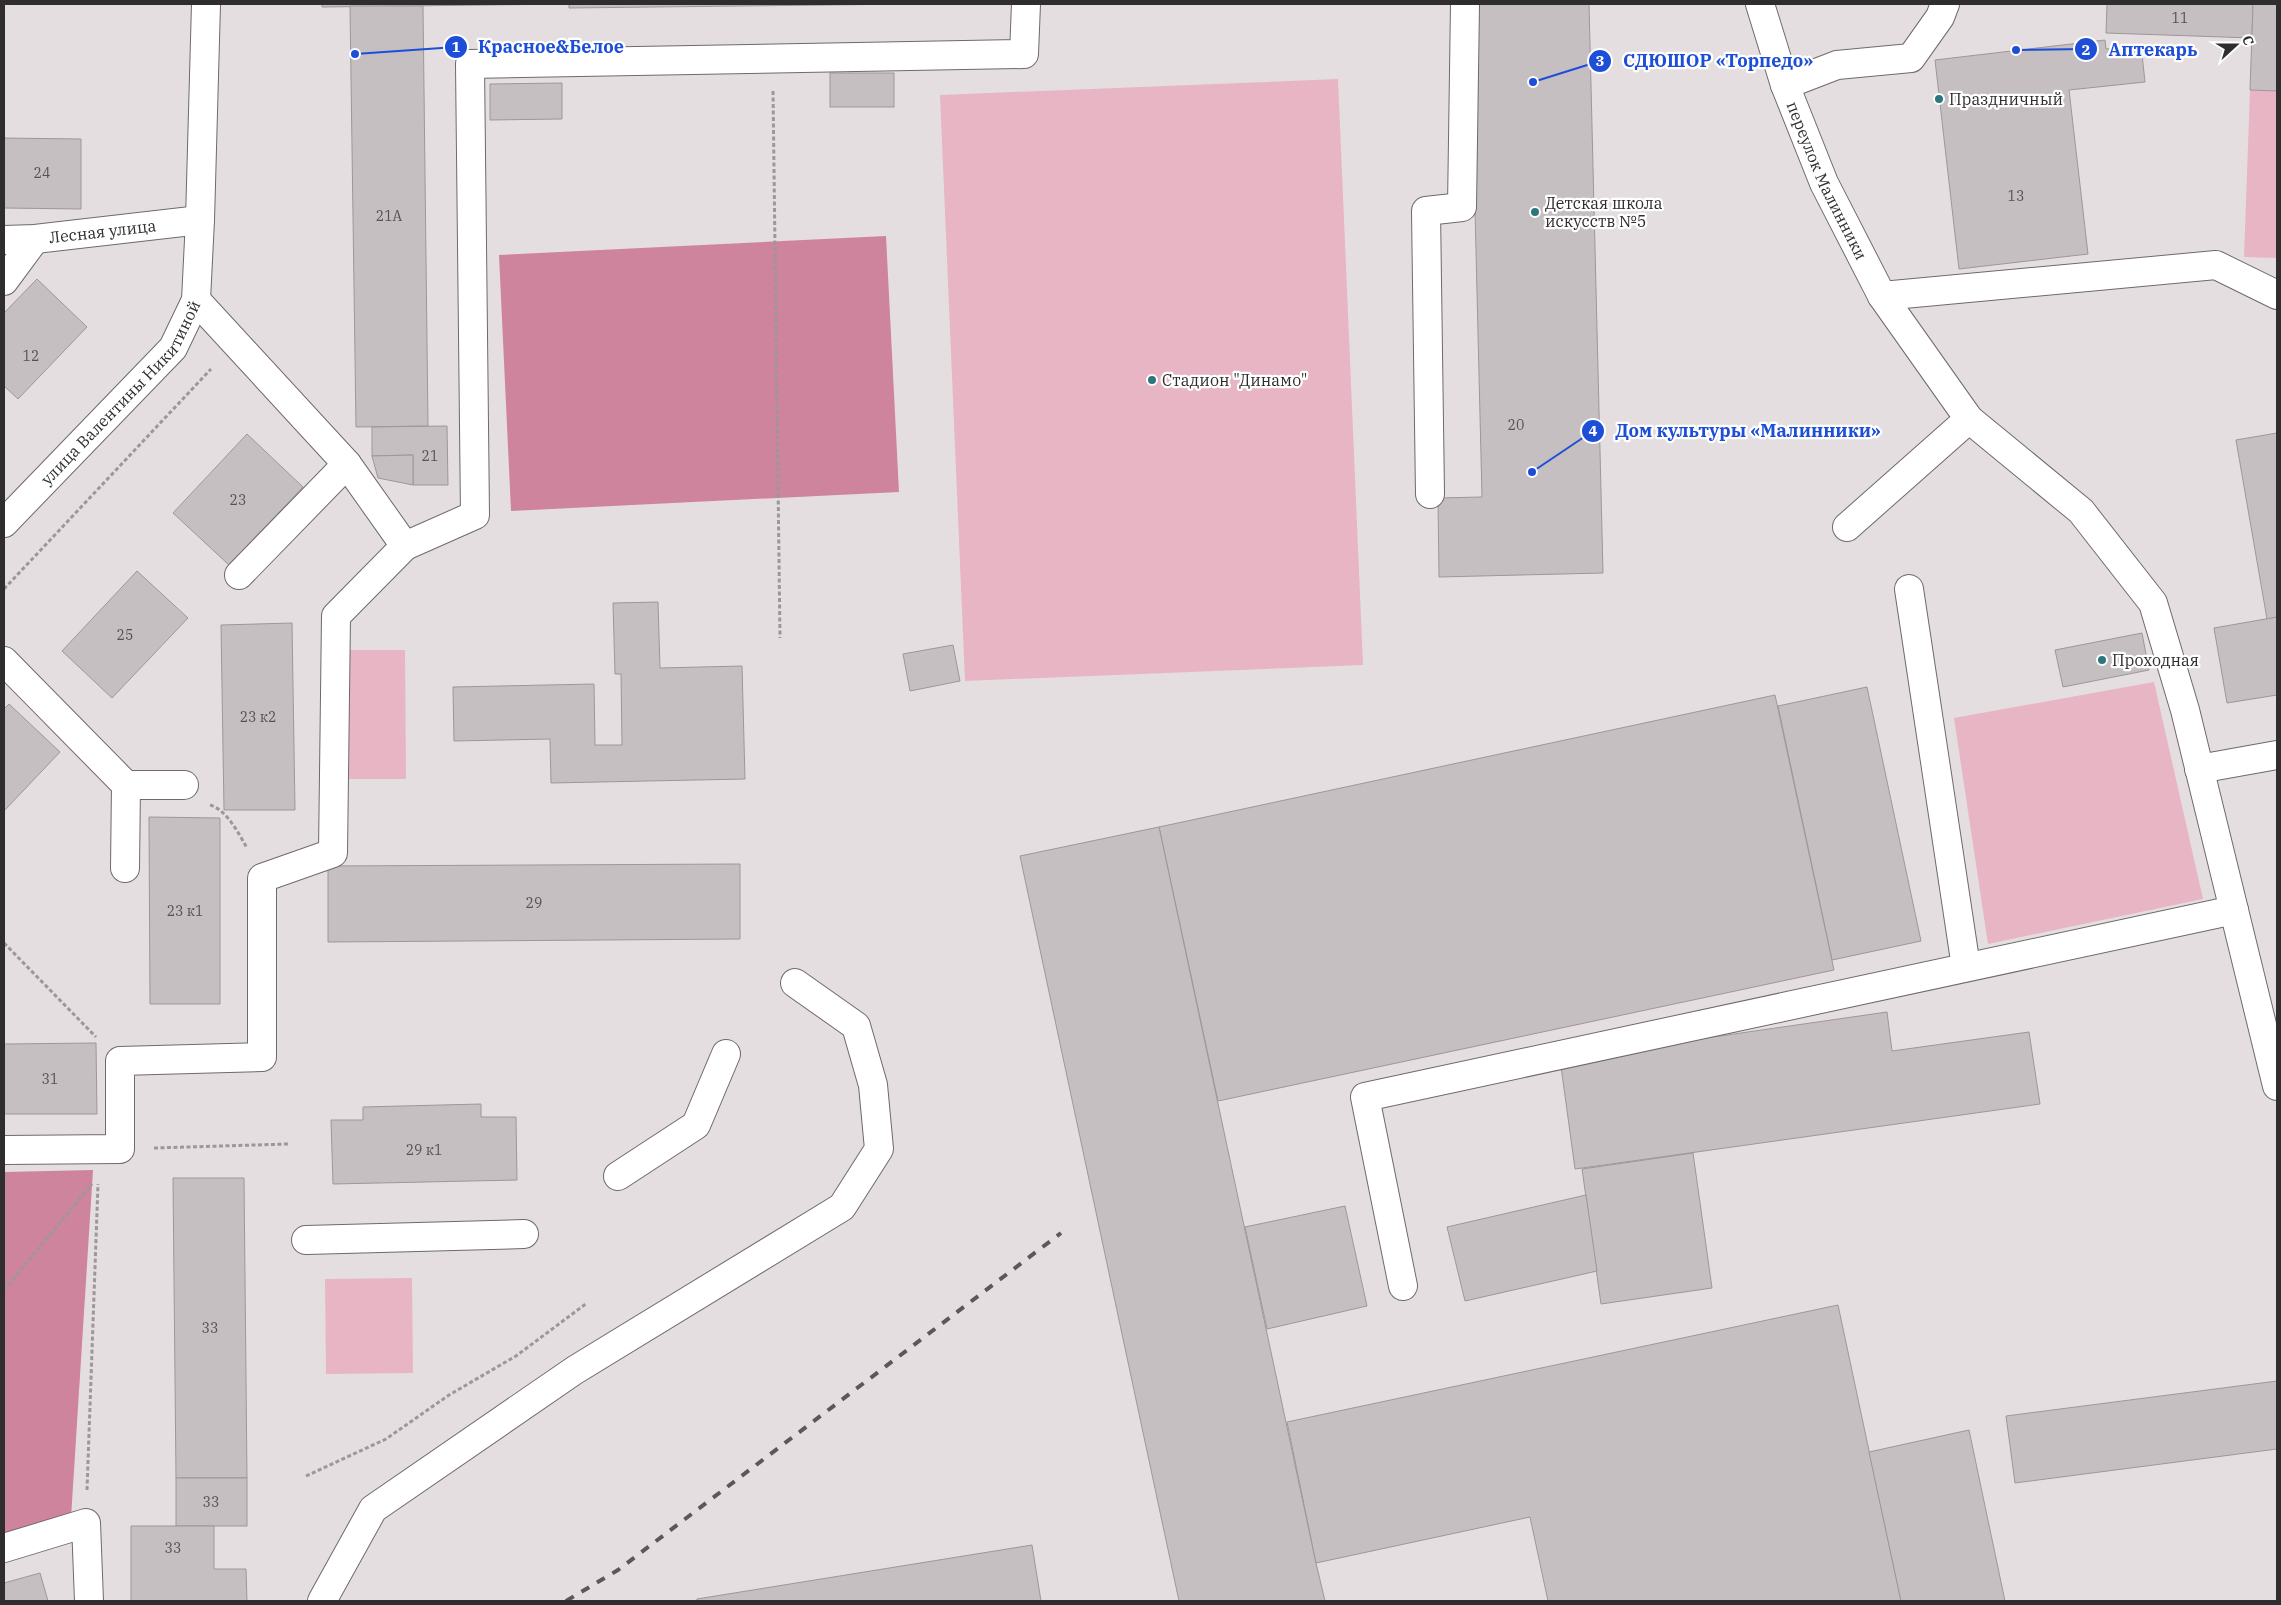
<svg xmlns="http://www.w3.org/2000/svg" width="2281" height="1605" font-family="'IBM Plex Serif',serif">
<style>
.green{fill:#e8b5c4}
.forest{fill:#cf849d}
.building{fill:#c6bfc1;stroke:#9e9799}
.lines{fill:none;stroke-linecap:round;stroke-linejoin:round}
.minor-casing{stroke:#70696b;stroke-width:30}
.path{stroke:#9c9799;stroke-width:3;stroke-dasharray:4 2.5;stroke-linecap:butt}
.minor{stroke:#fff;stroke-width:28}
.rail{stroke:#5c5859;stroke-width:4;stroke-dasharray:9 9;stroke-linecap:butt}
.poi-dot{fill:#2d767d;stroke:#fff;stroke-width:2}
.labels{text-anchor:middle;dominant-baseline:central;stroke-width:4.5;stroke-linejoin:round;paint-order:stroke}
.number-label{font-size:14px;fill:#565253}
.poi-label{font-size:16px;fill:#302d2e;stroke:#fff;text-anchor:start}
.street-label{font-size:16px;fill:#302d2e;stroke:#fff}
.leader{fill:none;stroke:#1d4ed8;stroke-width:2}
.callout-dot{fill:#1d4ed8;stroke:#fff;stroke-width:2}
.mark-label{font-size:15px;text-anchor:middle;font-weight:bold;fill:#fff}
.callout-label{font-size:18px;text-anchor:middle;font-weight:bold;fill:#1d4ed8;stroke:#fff;stroke-width:4.5;stroke-linejoin:round;paint-order:stroke}
</style>
<rect width="100%" height="100%" fill="#e5dee0"/>
<g class="green">
<path d="M1338,79l25,586 -398,16 -25,-586z"/>
<path d="M2250,90l27,1v167l-33,-1z"/>
<path d="M335,650h70l1,129h-70z"/>
<path d="M2154,682l49,217 -215,45 -34,-226z"/>
<path d="M412,1278l1,95 -87,1 -1,-95z"/>
</g>
<g class="forest">
<path d="M886,236l13,256 -388,19 -12,-256z"/>
<path d="M93,1170l-23,364 -66,20v-382z"/>
</g>
<g class="building">
<path d="M322,4h247l-247,3z"/>
<path d="M569,4h344l-344,4z"/>
<path d="M1470,4h119l14,569 -164,4 -1,-79 44,-1z"/>
<path d="M2107,4h146l-1,34 -146,-5z"/>
<path d="M2253,4h24v87l-27,-1z"/>
<path d="M350,6h73l5,420 -72,1z"/>
<path d="M2105,40l1,9 35,-4 4,37 -76,8 19,164 -129,15 -24,-209z"/>
<rect x="830" y="73" width="64" height="34"/>
<path d="M562,83v36l-72,1v-36z"/>
<path d="M4,138l77,1v70l-77,-1z"/>
<path d="M37,279l50,48 -69,72 -14,-13v-73z"/>
<path d="M447,426l1,59h-35v-30l-41,1v-29z"/>
<path d="M2277,433v184l-10,2 -31,-179z"/>
<path d="M247,434l56,53 -74,78 -56,-52z"/>
<path d="M413,455v30l-35,-7 -6,-22z"/>
<path d="M137,571l51,47 -76,80 -50,-47z"/>
<path d="M658,602l2,66 82,-2 3,113 -194,4 -1,-44 -96,2 -1,-54 141,-3 1,61h27l-1,-71h-6l-2,-71z"/>
<path d="M2277,617v78l-50,8 -13,-75z"/>
<path d="M292,623l3,187h-71l-3,-185z"/>
<path d="M2142,633l7,37 -86,17 -8,-37z"/>
<path d="M953,645l7,36 -50,10 -7,-37z"/>
<path d="M1867,687l54,254 -89,19 -54,-254z"/>
<path d="M1775,695l59,275 -616,131 -59,-274z"/>
<path d="M9,704l51,48 -56,59v-102z"/>
<path d="M149,817l71,1v186h-70z"/>
<path d="M1159,827l157,736 9,38h-146l-159,-745z"/>
<path d="M740,864v75l-412,3v-76z"/>
<path d="M1887,1012l5,39 137,-19 11,72 -465,65 -15,-110z"/>
<path d="M96,1043l1,71h-93v-70z"/>
<path d="M481,1104v13h35l1,63 -184,4 -2,-64h32v-13z"/>
<path d="M1693,1153l19,135 -111,16 -19,-135z"/>
<path d="M173,1178h71l3,300h-71z"/>
<path d="M1586,1195l11,76 -132,30 -18,-74z"/>
<path d="M1345,1206l22,100 -100,23 -22,-102z"/>
<path d="M1838,1305l63,296h-353l-18,-84 -214,46 -29,-141z"/>
<path d="M2277,1381v68l-262,34 -9,-67z"/>
<path d="M1969,1430l36,171h-104l-32,-149z"/>
<rect x="176" y="1478" width="71" height="48"/>
<path d="M131,1526h83v43h32l1,32h-116z"/>
<path d="M1032,1545l9,56h-344v-2z"/>
<path d="M40,1573l8,28h-44v-18z"/>
</g>
<g class="lines">
<g class="minor-casing">
<g id="minor">
<path id="s1" d="M1760,4l25,81 39,98 58,113 87,123 112,92 72,92 32,107 92,376"/>
<path d="M1785,85l52,-20 74,-7 29,-41 5,-13"/>
<path id="s2" d="M4,240l31,-1 165,-19"/>
<path d="M4,281l31,-42"/>
<path d="M1882,296l334,-31 61,30"/>
<path d="M1430,494l-4,-283 36,-4 3,-203"/>
<path id="s3" d="M4,523l169,-175 23,-48 4,-80 6,-216"/>
<path d="M1847,527l122,-108"/>
<path d="M405,546l70,-31 -5,-451 554,-10 2,-50"/>
<path d="M239,575l108,-111"/>
<path d="M1909,589l57,378"/>
<path d="M4,661l122,124 -1,83"/>
<path d="M2199,769l78,-14"/>
<path d="M126,785h58"/>
<path d="M4,1150l116,-1v-88l142,-4v-179l71,-25 3,-237 69,-70 -58,-82 -151,-164"/>
<path d="M618,1176l78,-51 30,-71"/>
<path d="M306,1240l218,-6"/>
<path d="M1403,1286l-38,-189 869,-187"/>
<path d="M4,1548l82,-25 3,78"/>
<path d="M322,1601l51,-92 202,-139 267,-163 37,-58 -6,-64 -17,-59 -61,-43"/>
</g>
</g>
<g class="path">
<path d="M773,91l7,547"/>
<path d="M4,589l207,-220"/>
<path d="M210,805c17,5 29,29 37,43"/>
<path d="M4,943l92,94"/>
<path d="M154,1148l134,-4"/>
<path d="M4,1290l88,-106"/>
<path d="M306,1476l80,-37 63,-44 67,-39 71,-53"/>
<path d="M87,1490l11,-306"/>
</g>
<use href="#minor" class="minor"/>
<path class="rail" d="M566,1601l52,-31 443,-337"/>
</g>
<g class="poi-dot">
<circle cx="1939" cy="99" r="5"/>
<circle cx="1535" cy="212" r="5"/>
<circle cx="1152" cy="380" r="5"/>
<circle cx="2102" cy="660" r="5"/>
</g>
<g class="labels">
<g class="number-label">
<text x="2180" y="18">11</text>
<text x="42" y="173">24</text>
<text x="2016" y="196">13</text>
<text x="389" y="216">21А</text>
<text x="31" y="356">12</text>
<text x="1516" y="425">20</text>
<text x="430" y="456">21</text>
<text x="238" y="500">23</text>
<text x="125" y="635">25</text>
<text x="258" y="717">23 к2</text>
<text x="534" y="903">29</text>
<text x="185" y="911">23 к1</text>
<text x="50" y="1079">31</text>
<text x="424" y="1150">29 к1</text>
<text x="210" y="1328">33</text>
<text x="211" y="1502">33</text>
<text x="173" y="1548">33</text>
</g>
<g class="poi-label">
<text x="1949" y="99">Праздничный</text>
<text x="1545" y="203">Детская школа<tspan x="1545" dy="18">искусств №5</tspan></text>
<text x="1162" y="380">Стадион "Динамо"</text>
<text x="2112" y="660">Проходная</text>
</g>
<g class="street-label">
<text stroke="none"><textPath href="#s1" startOffset="189">переулок Малинники</textPath></text>
<text stroke="none"><textPath href="#s2" startOffset="99">Лесная улица</textPath></text>
<text stroke="none"><textPath href="#s3" startOffset="176">улица Валентины Никитиной</textPath></text>
</g>
</g>
<path class="leader" d="M355 54L456 47M2016 50L2086 49M1533 82L1600 61M1532 472L1593 431"/>
<g class="callout-dot">
<circle cx="355" cy="54" r="5"/>
<circle cx="2016" cy="50" r="5"/>
<circle cx="1533" cy="82" r="5"/>
<circle cx="1532" cy="472" r="5"/>
<circle cx="456" cy="47" r="12"/>
<circle cx="2086" cy="49" r="12"/>
<circle cx="1600" cy="61" r="12"/>
<circle cx="1593" cy="431" r="12"/>
</g>
<g class="mark-label">
<text x="456" y="52">1</text>
<text x="2086" y="55">2</text>
<text x="1600" y="66">3</text>
<text x="1593" y="436">4</text>
</g>
<g class="callout-label">
<text x="551" y="53">Красное&amp;Белое</text>
<text x="2153" y="56">Аптекарь</text>
<text x="1718" y="67">СДЮШОР «Торпедо»</text>
<text x="1748" y="437">Дом культуры «Малинники»</text>
</g>
<rect width="2281" height="1605" fill="none" stroke="#302d2e" stroke-width="10"/>
<g transform="translate(2236 45) rotate(69)" stroke="#ffffff" stroke-width="4" paint-order="stroke">
<path d="M0-4L9 19L0 12L-9 19Z" fill="#302d2e"/>
<text y="-8" font-size="14" font-weight="bold" text-anchor="middle" fill="#302d2e">С</text>
</g>
</svg>
